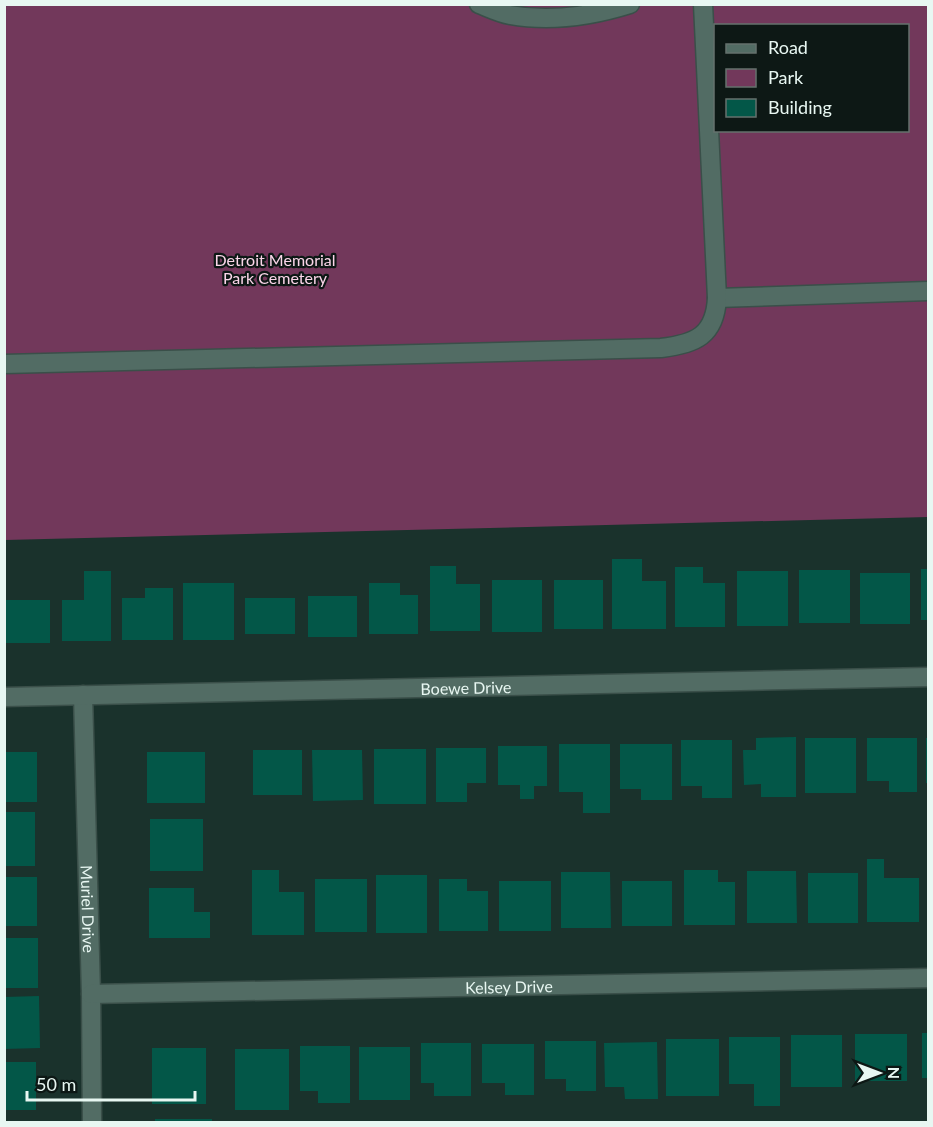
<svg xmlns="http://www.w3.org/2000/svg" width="933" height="1127" font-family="Lato,sans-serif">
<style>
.green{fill:#72385b;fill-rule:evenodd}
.building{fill:#035748}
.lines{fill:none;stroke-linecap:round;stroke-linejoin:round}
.minor-casing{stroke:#3a4f49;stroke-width:21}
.minor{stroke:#526c64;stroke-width:18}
.labels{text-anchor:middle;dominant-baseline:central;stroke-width:4.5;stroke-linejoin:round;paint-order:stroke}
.park-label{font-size:16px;fill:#fbd5e9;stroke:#0d1815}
.street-label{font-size:16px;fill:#e8f7f2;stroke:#0d1815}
</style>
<rect width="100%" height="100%" fill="#1a322c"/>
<path class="green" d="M4,5h924v512l-923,23zM716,26h192v104h-192z"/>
<g class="building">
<path d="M612,559h30v22h24v48h-54z"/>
<path d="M430,566h26v18h24v47h-50z"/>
<path d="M675,567h28v16h22v44h-50z"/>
<rect x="921" y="569" width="7" height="51"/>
<rect x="799" y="570" width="51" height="53"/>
<path d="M84,571h27v70h-49v-41h22z"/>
<rect x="737" y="571" width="51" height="55"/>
<rect x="860" y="573" width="50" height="51"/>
<rect x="492" y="580" width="50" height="52"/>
<rect x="554" y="580" width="49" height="49"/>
<rect x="183" y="583" width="51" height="57"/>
<path d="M369,583h31v12h18v39h-49z"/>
<path d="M145,588h28v52h-51v-42h23z"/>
<rect x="308" y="596" width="49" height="41"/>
<rect x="245" y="598" width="50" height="36"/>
<rect x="4" y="600" width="46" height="43"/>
<path d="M796,737v60h-35v-13l-17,1 -1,-35h13v-12z"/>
<rect x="805" y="738" width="51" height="55"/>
<path d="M867,738h50v54h-28v-11h-22z"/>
<rect x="926" y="738" width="2" height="45"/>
<path d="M681,740h51v58h-30v-12h-21z"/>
<path d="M559,744h51v69h-27v-21h-24z"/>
<path d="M620,744h52v56h-31v-11h-21z"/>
<path d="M498,746h49v40h-13v13h-14v-14h-22z"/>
<path d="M436,748h50v35h-19v19h-31z"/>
<rect x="374" y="749" width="52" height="55"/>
<rect x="253" y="750" width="49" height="45"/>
<path d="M312,750h50l1,50 -50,1z"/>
<rect x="4" y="752" width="33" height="50"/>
<rect x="147" y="752" width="58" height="51"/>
<rect x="4" y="812" width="31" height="54"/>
<rect x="150" y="819" width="53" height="52"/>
<path d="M867,859h17v19h35v44h-52z"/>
<path d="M252,870h27v22h25v43h-52z"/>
<path d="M684,870h34v12h17v43h-51z"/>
<path d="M747,871h49l1,52h-50z"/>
<path d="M561,872h49l1,56h-50z"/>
<rect x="808" y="873" width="50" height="50"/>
<rect x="376" y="875" width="51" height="58"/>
<rect x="4" y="877" width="33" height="49"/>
<rect x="315" y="879" width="52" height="53"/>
<path d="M439,879h28v12h21v40h-49z"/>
<rect x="499" y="881" width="52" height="50"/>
<rect x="622" y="881" width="50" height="45"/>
<path d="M149,888h45v24h16v26h-61z"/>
<rect x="4" y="938" width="34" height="50"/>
<path d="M39,996l1,52 -36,1v-52z"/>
<rect x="922" y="1033" width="6" height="45"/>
<rect x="855" y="1034" width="52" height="47"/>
<rect x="791" y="1035" width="51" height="52"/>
<path d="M729,1037h51v69h-26v-22h-25z"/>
<rect x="666" y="1039" width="53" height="57"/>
<path d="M545,1041h51v50h-30v-12h-21z"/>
<path d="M657,1042l1,57h-33l-1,-12h-19l-1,-44z"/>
<path d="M421,1043h50v53h-37v-13h-13z"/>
<path d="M482,1044h52v51h-29v-12h-23z"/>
<path d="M300,1046h50v57h-32v-12h-18z"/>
<rect x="359" y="1047" width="51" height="53"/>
<rect x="152" y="1048" width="54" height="56"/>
<rect x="235" y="1049" width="54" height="61"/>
<rect x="4" y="1062" width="32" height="48"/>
<rect x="155" y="1119" width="57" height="3"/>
</g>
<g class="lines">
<g class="minor-casing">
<g id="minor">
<path d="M479,4c10,4 20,9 31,11 39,7 82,1 120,-11"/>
<path d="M717,298l211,-7"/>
<path d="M4,364l657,-16c34,-4 54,-12 56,-50l-14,-294"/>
<path id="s1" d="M83,695l8,299 1,128"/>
<path id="s2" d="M4,697l924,-20"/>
<path id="s3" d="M91,994l837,-16"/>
</g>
</g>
<use href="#minor" class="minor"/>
</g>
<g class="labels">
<g class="park-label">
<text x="275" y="259">Detroit Memorial<tspan x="275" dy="18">Park Cemetery</tspan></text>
</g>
<g class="street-label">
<text stroke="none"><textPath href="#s2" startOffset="462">Boewe Drive</textPath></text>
<text stroke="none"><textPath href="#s1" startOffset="214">Muriel Drive</textPath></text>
<text stroke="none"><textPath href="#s3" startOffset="418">Kelsey Drive</textPath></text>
</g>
</g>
<rect width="933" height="1127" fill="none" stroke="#e8f7f2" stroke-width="12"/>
<rect x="714" y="24" width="195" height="108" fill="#0d1815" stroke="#65716d" stroke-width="1.5"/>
<rect x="726" y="44" width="30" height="9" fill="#526c64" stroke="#65716d" stroke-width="1.5"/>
<text x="768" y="54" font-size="18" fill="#e8f7f2">Road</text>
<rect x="726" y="69" width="30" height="18" fill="#72385b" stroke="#65716d" stroke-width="1.5"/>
<text x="768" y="84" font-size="18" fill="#e8f7f2">Park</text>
<rect x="726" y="99" width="30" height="18" fill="#035748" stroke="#65716d" stroke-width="1.5"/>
<text x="768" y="114" font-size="18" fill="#e8f7f2">Building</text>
<g transform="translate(879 1073) rotate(90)" stroke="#0d1815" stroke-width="4.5" paint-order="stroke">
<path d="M0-4.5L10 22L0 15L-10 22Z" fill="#e8f7f2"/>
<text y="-9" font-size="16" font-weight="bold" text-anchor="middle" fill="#e8f7f2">N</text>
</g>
<path d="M27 1091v9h168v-9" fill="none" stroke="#e8f7f2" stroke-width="3"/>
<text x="36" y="1091" font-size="18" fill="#e8f7f2" stroke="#0d1815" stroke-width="4.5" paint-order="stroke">50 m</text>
</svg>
